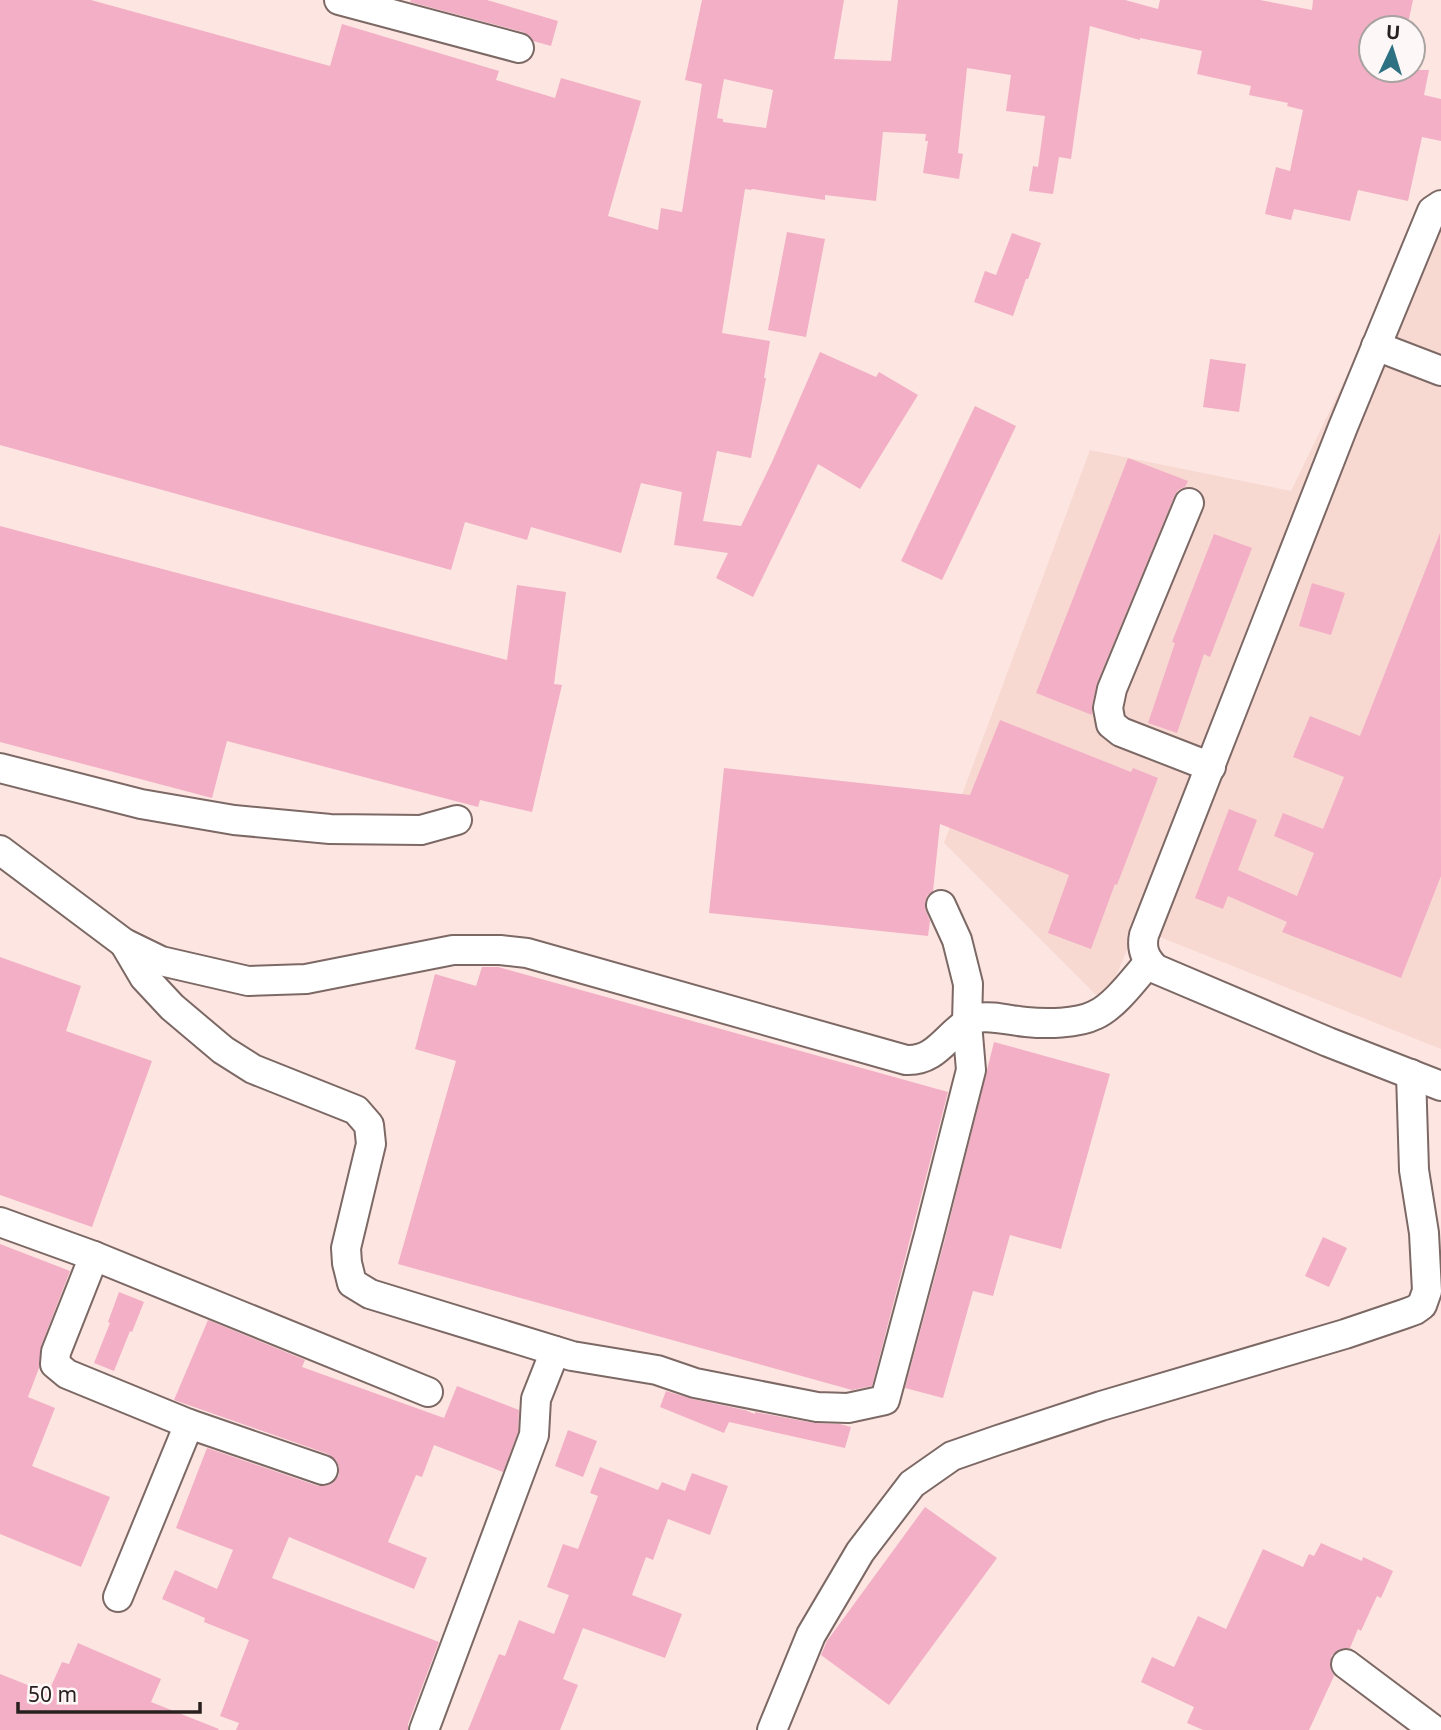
<svg xmlns="http://www.w3.org/2000/svg" width="1441" height="1730" font-family="'Noto Sans',sans-serif">
<style>
.built{fill:#f8d9d2}
.building{fill:#f2afc6;fill-rule:evenodd}
.lines{fill:none;stroke-linecap:round;stroke-linejoin:round}
.minor-casing{stroke:#7c6864;stroke-width:32}
.minor{stroke:#fff;stroke-width:28}
</style>
<rect width="100%" height="100%" fill="#fde6e1"/>
<path class="built" d="M1434,195l7,3v851l-304,-121 -33,75 -160,-160 146,-393 201,41z"/>
<g class="building">
<path d="M0,0h91l239,66 12,-42 157,47 -3,9 59,18 6,-20 80,23 -33,115 50,14 3,-22 21,4 20,-128 -17,-4 17,-80h142l-10,59 57,2 7,-61h227l33,9 2,-9h100l52,10 1,-10h100l-6,28h-36v42h58l-5,25 17,4v42l-19,-4 -14,64 -50,-11 -8,31 -56,-12 -3,11 -26,-6 11,-47 14,4 13,-61 -16,-4 1,-3 -39,-8 2,-9 -54,-12 5,-23 -62,-13v2l-50,-14 -19,133 -12,-2 -6,37 -24,-3 4,-25 5,1 7,-51 -39,-5 5,-36 -44,-7 -9,85 5,1 -4,25 -36,-6 5,-32h-3l1,-7 -43,-2 -7,69 -51,-6v5l-73,-11 -1,1 -6,-1 -23,144 48,8 -6,37h2l-15,80 -34,-7 -14,70 38,5 31,-64 48,-110 56,25 3,-5 39,23 -58,94 -42,-25 -65,133 -37,-19 12,-25 -54,-8 8,-53 -41,-9 -20,70 -90,-26 -4,13 -62,-18 -14,48 -451,-125zM724,79l49,11 -7,38 -43,-6v-3l-6,-1z"/>
<path d="M411,0h76l71,21 -7,25 -18,-5 -3,-5 -7,-4 -113,-30z"/>
<path d="M787,232l38,7 -19,98 -38,-7z"/>
<path d="M1012,233l29,10 -13,36h-2l-13,37 -39,-14 11,-31 11,4z"/>
<path d="M1210,359l36,5 -7,48 -36,-5z"/>
<path d="M975,406l41,20 -74,154 -41,-19z"/>
<path d="M1128,458l60,23 -3,6 -7,3 -4,7 -77,186 -5,22v10l-56,-22z"/>
<path d="M0,526l507,134 10,-75 49,7 -12,92 8,1 -30,127 -52,-12 -2,7 -251,-66 -15,57 -212,-56z"/>
<path d="M1440,533l1,343 -40,102 -119,-46 5,-10 -59,-26 -5,13 -28,-11 34,-89 28,11 -19,50 59,26 17,-43 -40,-17 9,-23 40,16 21,-52 -51,-20 17,-41 50,20z"/>
<path d="M1214,534l38,14 -42,109 -6,-3 -27,79 -29,-10 27,-80 -3,-1z"/>
<path d="M1312,583l33,10 -14,42 -32,-9z"/>
<path d="M1000,720l131,52 2,-4 25,10 -41,107 -2,-1 -24,65 -43,-16 21,-58 -129,-51 -7,67 -6,5 -2,7 1,8 4,10 -2,15 -219,-23 15,-145 246,27z"/>
<path d="M0,957l81,29 -15,45 86,30 -60,166 -92,-32z"/>
<path d="M482,967h16l450,125 -76,294 -20,4 -454,-126 58,-203 -41,-12 20,-75 41,12z"/>
<path d="M994,1042l116,32 -49,175 -51,-14 -17,61 -20,-5 -30,107 -38,-10 40,-149z"/>
<path d="M1323,1237l24,11 -18,39 -24,-11z"/>
<path d="M0,1244l70,27 -29,75 -2,22 -11,29 27,11 -23,58 78,31 -29,70 -81,-33z"/>
<path d="M119,1292l25,10 -12,30 -2,-1 -16,40 -20,-8 16,-40 -2,-1z"/>
<path d="M208,1320l97,40 -3,7 142,51 13,-32 62,24 -1,22 -15,40 -69,-27 -12,32 -6,-2 -28,67 39,16 -13,31 -125,-52 -17,41 167,64 -31,82v6h-172l3,-7 -19,-7 29,-76 -45,-18 1,-4 -43,-19 13,-29 42,19 16,-39 -57,-22 31,-80 111,38h8l7,-3 6,-8v-8l-3,-7 -8,-6 -154,-54z"/>
<path d="M666,1391l26,8 53,11 10,4v-2l59,11 26,1 11,3 -6,21 -116,-26 -5,11 -64,-26z"/>
<path d="M568,1430l29,11 -14,36 -28,-11z"/>
<path d="M600,1467l58,23 4,-8 23,9 7,-18 36,13 -18,49 -42,-16 -15,41 -7,-3 -14,38 50,19 -17,44 -82,-30 -20,51 15,6 -18,45h-92l31,-76 6,2 14,-36 35,14 15,-39 -22,-8 16,-43 15,5 20,-53 -8,-3z"/>
<path d="M925,1507l72,51 -108,147 -68,-50 6,-14z"/>
<path d="M1321,1543l41,18 1,-4 30,14 -12,27 -4,-2 -16,35 -3,-2 -8,19 -10,1 -8,6 -2,8 1,7 3,6 -25,54h-106l-16,-7 7,-16 -53,-25 11,-25 22,10 24,-51 28,13 37,-80 40,18 6,-13 5,2z"/>
<path d="M78,1643l83,36 -10,23 68,27 -1,1h-218v-56l48,19 14,-31 7,2z"/>
</g>
<g class="lines">
<g class="minor-casing">
<g id="minor">
<path d="M339,0l180,48"/>
<path d="M1441,205l-9,6 -89,216 -199,508c-3,14 1,24 12,34l172,73 113,44"/>
<path d="M1376,346l65,25"/>
<path d="M1189,503l-77,186 -4,19 3,16 10,8 90,35"/>
<path d="M0,768l141,36 93,16 96,9 91,1 36,-10"/>
<path d="M0,850l124,93 37,18 87,20 58,-2 147,-29h47l27,3 379,107c34,2 43,-33 72,-42 12,-3 35,3 48,4 20,2 51,2 69,-7 19,-8 40,-37 54,-53"/>
<path d="M124,943l20,34 28,30 51,43 30,19 103,41 13,15 2,19 -25,104 1,15 5,20 18,11 202,62 85,14 38,13 122,24 31,1 37,-8 44,-165 42,-165 -4,-47 1,-39 -11,-44 -16,-35"/>
<path d="M0,1222l94,34 334,136"/>
<path d="M94,1256l-38,96 -1,12 12,10 122,50 -71,173"/>
<path d="M189,1424l134,46"/>
<path d="M1346,1664l88,66"/>
<path d="M424,1730l110,-295 2,-36 19,-48"/>
<path d="M772,1730l39,-95 49,-83 52,-68 40,-28 46,-16 103,-34 244,-72 59,-20 11,-4 7,-5 5,-14 -3,-58 -10,-63 -3,-96"/>
</g>
</g>
<use href="#minor" class="minor"/>
</g>
<g transform="translate(1392 49) rotate(4)"><circle r="33" fill="#fdf8f7" stroke="#a8a2a1" stroke-width="2"/>
<path d="M0-5L12 26L0 18L-12 26Z" fill="#2e7182"/>
<text y="-10" font-size="19" font-weight="bold" text-anchor="middle" fill="#28201f">U</text>
</g>
<path d="M18 1702v10h182v-10" fill="none" stroke="#28201f" stroke-width="3.5"/>
<text x="28" y="1702" font-size="21" fill="#28201f" stroke="#fdf8f7" stroke-width="5" paint-order="stroke">50 m</text>
</svg>
